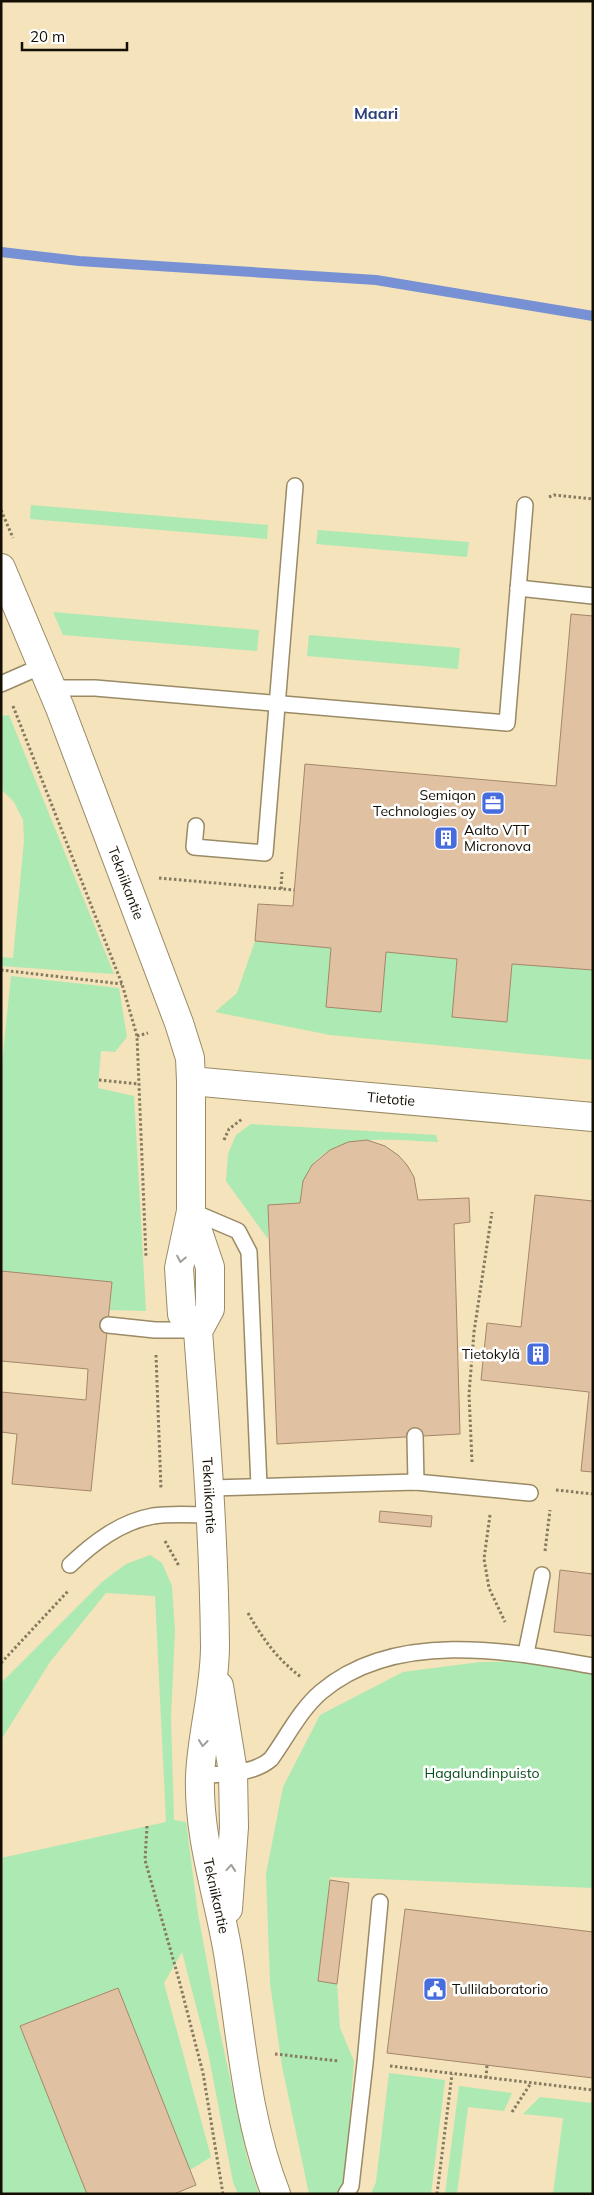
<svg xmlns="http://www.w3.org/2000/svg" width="594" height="2195" font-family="Mulish,sans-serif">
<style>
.green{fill:#ade9b2}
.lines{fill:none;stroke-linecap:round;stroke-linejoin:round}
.stream{stroke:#7791d4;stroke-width:10}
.building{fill:#e0c1a2;stroke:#a4876a}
.service-casing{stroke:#9a8a65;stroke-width:18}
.minor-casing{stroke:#9a8a65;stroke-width:30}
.secondary-casing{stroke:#9a8a65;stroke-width:30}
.path{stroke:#857a60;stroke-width:3;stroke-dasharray:2.5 2.5;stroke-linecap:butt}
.service{stroke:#fff;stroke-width:15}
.minor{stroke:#fff;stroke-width:28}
.secondary{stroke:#fff;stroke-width:28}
.oneway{stroke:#a19f9a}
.labels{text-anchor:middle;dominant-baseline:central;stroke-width:5;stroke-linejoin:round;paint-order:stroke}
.poi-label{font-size:14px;fill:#150f03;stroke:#fff;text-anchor:end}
.street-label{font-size:14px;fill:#150f03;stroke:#fff}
.park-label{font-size:14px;fill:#054f1a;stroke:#fff}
.quarter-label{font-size:16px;font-weight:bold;fill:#2b3f78;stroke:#fff}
</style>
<rect width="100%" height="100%" fill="#f4e3bb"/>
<g class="green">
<path d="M31,505l237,20 -1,14 -237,-20z"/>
<path d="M318,530l151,12 -2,15 -151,-13z"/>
<path d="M53,612l206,18 -2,21 -194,-16z"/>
<path d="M309,635l151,13 -2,21 -151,-13z"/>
<path d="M9,715l105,259 -113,-8v-9l12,1 11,-117 -1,-21 -9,-18 -13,-13v-73z"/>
<path d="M255,941l76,7 -5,59 55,4 5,-59 71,7 -4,58 54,5 5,-58 81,6v90l-263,-25 -115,-23 22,-19z"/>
<path d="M11,976l108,12 8,49 -12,15 -14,-1 -3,37 36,8 12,215 -36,-1 2,-28 -111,-11v-199z"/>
<path d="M251,1124l185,11 2,7c-43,-1 -114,-14 -134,38 -3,6 -3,15 -4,23l-32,2v34l-42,-58 2,-27 8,-19z"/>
<path d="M150,1555l12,8 10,23 3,45 -4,86 3,103 12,2 12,92 22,118 27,125 12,37h-21l-5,-12 -25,-130 -26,-100 -18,31 47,174 -21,13 -73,-182 -97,38 67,168h-86v-336l165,-36 -11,-226 -49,-3 -56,69 -49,78v-57l101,-101 24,-18z"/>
<path d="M593,1661v227l-263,-11 -12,104 19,3 3,44 14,33 -10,127 -5,6h-30l-27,-128 -12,-83 -4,-109 17,-87 37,-72 83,-43 77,-10z"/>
<path d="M389,2073l56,7 -14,114h-60l5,-12z"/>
<path d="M459,2086l53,7 -8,18 -36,-4 -11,87h-12z"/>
<path d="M540,2097l53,6v91h-40l10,-76 -40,-4z"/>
</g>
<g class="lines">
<path class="stream" d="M1,252l78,9 297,19 217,36"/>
</g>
<g class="building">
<path d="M571,614l22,2v354l-81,-6 -5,58 -55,-5 5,-58 -71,-7 -5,60 -55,-5 5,-59 -76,-7 3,-37 35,2 12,-142 251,22z"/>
<path d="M367,1140l18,6 13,9 9,10 7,12 4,23 51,-2 1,24 -16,2 6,210 -183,10 -9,-239 32,-2 3,-22 9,-16 18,-15 18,-8z"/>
<path d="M535,1195l58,6v271l-12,-1 8,-79 -108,-12 6,-57 34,4z"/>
<path d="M1,1271l111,11 -21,209 -79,-7 5,-50 -16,-2v-40l85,8 2,-31 -87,-8z"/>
<path d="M380,1511l52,5 -1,11 -52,-5z"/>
<path d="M560,1570l33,4v62l-39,-4z"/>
<path d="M330,1880l19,3 -12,101 -19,-3z"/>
<path d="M405,1909l188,23v146l-206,-25z"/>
<path d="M118,1988l78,197 -22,9h-87l-67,-168z"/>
</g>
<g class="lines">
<g class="service-casing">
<g id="service">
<path d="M518,588l75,8"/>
<path d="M1,684l41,-18"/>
<path d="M51,688h44l412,35 18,-218"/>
<path d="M196,826l-2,21 71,6 30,-367"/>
<path d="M191,1211l47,20 11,21 10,234"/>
<path d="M108,1325l47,5h42"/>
<path d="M415,1436l1,46"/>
<path d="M211,1488l205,-6 114,11"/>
<path d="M70,1565c23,-22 50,-43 83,-49 19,-3 40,-1 59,-1"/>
<path d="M526,1653l16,-78"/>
<path d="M200,1776c23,-3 53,-1 71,-17 16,-22 29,-49 50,-67 73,-62 186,-42 272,-26"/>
<path d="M346,2194l5,-8 14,-123 15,-161"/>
</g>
</g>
<g class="minor-casing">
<g id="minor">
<path id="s1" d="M191,1081l402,36"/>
</g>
</g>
<g class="secondary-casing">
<g id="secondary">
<path id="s2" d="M1,568l59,140 119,315 11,35 1,23v130l-12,57 3,46 16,17"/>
<path id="s3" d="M191,1211l19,56v42l-12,22c8,105 16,209 17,315 0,44 -13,86 -15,130 -2,61 18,118 28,177 13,80 18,165 48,241"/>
<path d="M219,1686l14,86 1,55 -6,82"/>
</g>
</g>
<g class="path">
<path d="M549,497l5,-2 39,4"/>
<path d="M1,510l12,28"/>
<path d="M13,706l109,278 15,52 9,221"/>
<path d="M159,878l135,12"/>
<path d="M281,889l1,-17"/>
<path d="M1,970l121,14"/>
<path d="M137,1036l11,-3"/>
<path d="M99,1080l39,4"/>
<path d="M224,1140l5,-11 13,-10"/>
<path d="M156,1355l5,134"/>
<path d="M472,1462l-3,-68 5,-62 18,-120"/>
<path d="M556,1490l37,4"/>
<path d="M490,1515l-6,44 5,29 16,34"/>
<path d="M165,1541l14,25"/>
<path d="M545,1551l5,-41"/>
<path d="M248,1613c14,25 30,47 53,64"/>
<path d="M1,1663l68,-73"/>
<path d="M147,1826l-2,34 34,120 24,93 20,121"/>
<path d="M275,2054l64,7"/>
<path d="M390,2066l203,24"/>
<path d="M486,2078l1,-13"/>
<path d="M512,2112l19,-29"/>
<path d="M437,2194l15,-120"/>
</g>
<use href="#service" class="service"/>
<use href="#minor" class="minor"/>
<use href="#secondary" class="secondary"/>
</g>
<defs><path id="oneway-chevron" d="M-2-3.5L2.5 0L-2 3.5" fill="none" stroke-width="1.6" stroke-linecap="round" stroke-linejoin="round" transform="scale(1.25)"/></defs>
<g class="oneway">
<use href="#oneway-chevron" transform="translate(181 1259) rotate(101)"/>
<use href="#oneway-chevron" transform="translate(203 1743) rotate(96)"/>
<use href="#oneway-chevron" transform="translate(231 1868) rotate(-85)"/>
</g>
<defs>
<g id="office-square" transform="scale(1.25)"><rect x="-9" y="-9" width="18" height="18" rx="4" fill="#466cde" stroke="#fff"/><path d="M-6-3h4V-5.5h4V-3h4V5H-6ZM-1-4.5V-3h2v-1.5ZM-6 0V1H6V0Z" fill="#fff"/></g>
<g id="building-square" transform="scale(1.25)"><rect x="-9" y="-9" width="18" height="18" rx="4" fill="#466cde" stroke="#fff"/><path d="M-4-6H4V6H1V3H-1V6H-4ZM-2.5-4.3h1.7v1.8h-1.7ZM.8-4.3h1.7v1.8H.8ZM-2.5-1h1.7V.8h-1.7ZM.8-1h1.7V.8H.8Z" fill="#fff"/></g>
<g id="civic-square" transform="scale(1.25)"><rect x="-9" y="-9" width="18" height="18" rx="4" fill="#466cde" stroke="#fff"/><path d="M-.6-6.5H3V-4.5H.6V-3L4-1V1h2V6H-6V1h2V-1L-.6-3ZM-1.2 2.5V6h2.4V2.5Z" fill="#fff"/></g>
</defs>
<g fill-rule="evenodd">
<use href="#office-square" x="493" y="803"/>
<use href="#building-square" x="446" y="838"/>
<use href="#building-square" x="538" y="1354"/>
<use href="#civic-square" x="435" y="1989"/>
</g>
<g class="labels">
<g class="poi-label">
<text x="476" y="795">Semiqon<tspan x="476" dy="16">Technologies oy</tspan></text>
<text x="464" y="830" text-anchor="start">Aalto VTT<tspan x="464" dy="16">Micronova</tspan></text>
<text x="520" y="1354">Tietokylä</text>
<text x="452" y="1989" text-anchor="start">Tullilaboratorio</text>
</g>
<g class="street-label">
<text stroke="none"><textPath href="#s2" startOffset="339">Tekniikantie</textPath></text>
<text stroke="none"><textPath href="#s1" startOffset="201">Tietotie</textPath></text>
<text stroke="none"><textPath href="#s3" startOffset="291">Tekniikantie</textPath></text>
<text stroke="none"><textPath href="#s3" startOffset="694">Tekniikantie</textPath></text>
</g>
<g class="park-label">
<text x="482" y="1773">Hagalundinpuisto</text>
</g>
<g class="quarter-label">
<text x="376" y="113">Maari</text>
</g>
</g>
<rect width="594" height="2195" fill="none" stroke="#150f03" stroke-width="5"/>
<path d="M22 42v8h105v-8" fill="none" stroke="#150f03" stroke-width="2.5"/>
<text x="30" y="42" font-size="15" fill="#150f03" stroke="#ffffff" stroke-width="4" paint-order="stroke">20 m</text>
</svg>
